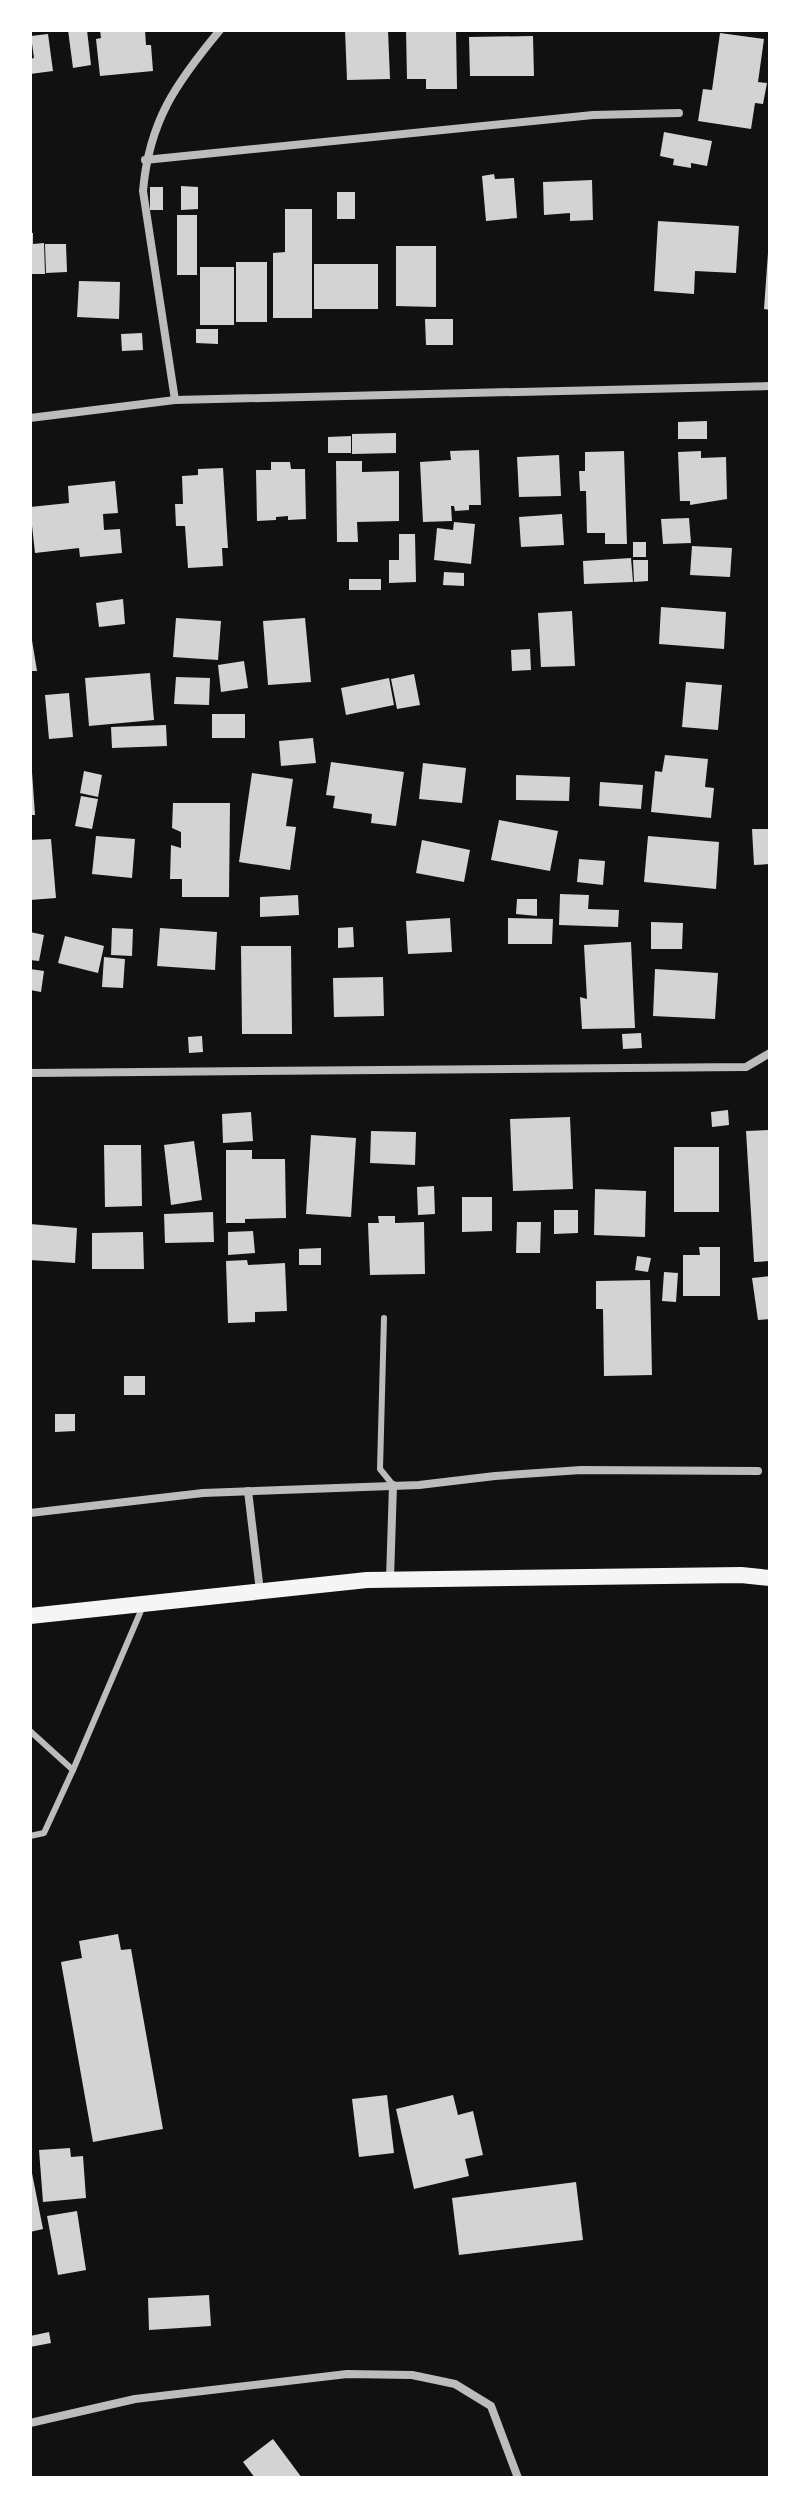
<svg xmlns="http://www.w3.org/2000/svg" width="800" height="2508" font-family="'DM Sans',sans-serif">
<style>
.building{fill:#d3d3d3}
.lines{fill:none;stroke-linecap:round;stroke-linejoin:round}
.service{stroke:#bcbcbc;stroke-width:6}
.minor{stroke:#bcbcbc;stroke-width:8}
.secondary{stroke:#f5f5f5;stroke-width:16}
</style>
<rect width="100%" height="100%" fill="#111"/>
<g class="building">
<path d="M68,30h19l4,35 -18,3z"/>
<path d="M100,30h45l1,15h5l2,26 -53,5 -4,-37 5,-1z"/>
<path d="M345,30h43l2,49 -43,1z"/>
<path d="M406,30h50l1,59h-31v-10h-19z"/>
<path d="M720,33l44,6 -6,43 9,1 -4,21 -8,-1 -4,26 -53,-8 5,-32 9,1z"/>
<path d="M48,34l5,37 -23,3v-15l4,-1 -3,-22z"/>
<path d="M533,36l1,40h-64l-1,-39z"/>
<path d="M664,132l48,9 -5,25 -16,-3v5l-18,-3 1,-6 -14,-3z"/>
<path d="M494,174l1,5 19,-1 3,40 -31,3 -4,-45z"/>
<path d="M592,180l1,40 -23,1v-8l-26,2 -1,-33z"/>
<path d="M181,186l17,1v22l-17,1z"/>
<rect x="150" y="187" width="13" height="23"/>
<rect x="337" y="192" width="18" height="27"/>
<path d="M285,209h27v109h-39v-65l12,-1z"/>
<rect x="177" y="215" width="20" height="60"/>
<path d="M658,221l81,5 -3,47 -41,-2 -1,23 -40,-3z"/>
<path d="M30,233h3v11l11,-1 1,31h-15z"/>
<path d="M45,244h21l1,28 -21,1z"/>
<path d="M396,246h40v61l-40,-1z"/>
<path d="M768,253h2v57l-6,-1z"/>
<rect x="236" y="262" width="31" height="60"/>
<rect x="314" y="264" width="64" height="45"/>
<rect x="200" y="267" width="34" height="58"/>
<path d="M79,281l41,1 -1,37 -42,-2z"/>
<path d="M425,319h28v26h-27z"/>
<path d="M196,329h22v15l-22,-1z"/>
<path d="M142,333l1,17 -21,1 -1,-17z"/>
<path d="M707,421v18h-29v-17z"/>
<path d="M396,433v20l-44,1v-20z"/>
<path d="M351,436v17h-23v-16z"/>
<path d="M479,450l2,55h-12v5l-14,1 -1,-5h-3l1,15 -29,1 -3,-60 31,-2 -1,-9z"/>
<path d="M624,451l3,93h-22v-11h-18l-1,-42h-6l-1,-20h6v-19z"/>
<path d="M701,451v7l25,-1 1,42 -37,6v-4h-10l-2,-49z"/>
<path d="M559,455l2,41 -42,1 -2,-40z"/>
<path d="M336,461h26v11l37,-1v50l-42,1 1,20h-21z"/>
<path d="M271,462h19l1,7h14l1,50 -18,1v-4l-12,1v3l-19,1 -1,-51h15z"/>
<path d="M223,468l5,80h-6l1,18 -35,2 -3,-42h-9l-1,-22h8l-1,-28 16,-1v-6z"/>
<path d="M115,481l3,32 -15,1 1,16 16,-1 2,24 -42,4 -1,-9 -44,5 -5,-46 39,-4 -1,-17z"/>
<path d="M562,514l2,31 -43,2 -2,-30z"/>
<path d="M689,518l2,25 -28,1 -2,-25z"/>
<path d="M454,522l21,2 -4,40 -37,-4 3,-32 16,2z"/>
<path d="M399,534h16l1,48 -27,1v-23h10z"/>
<rect x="633" y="542" width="13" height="15"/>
<path d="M692,546l40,2 -2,29 -40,-2z"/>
<path d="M631,558l2,24 -49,2 -1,-23z"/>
<path d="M633,560h15v21l-14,1z"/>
<path d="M444,572l20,1v13l-21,-1z"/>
<rect x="349" y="579" width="32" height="11"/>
<path d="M123,599l2,25 -26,3 -3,-24z"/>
<path d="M661,607l65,5 -2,37 -65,-5z"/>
<path d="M572,611l3,55 -34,1 -3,-54z"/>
<path d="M176,618l45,3 -3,39 -45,-3z"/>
<path d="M305,618l6,64 -43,3 -5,-64z"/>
<path d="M30,628l7,43h-7z"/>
<path d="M530,649l1,21 -19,1 -1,-21z"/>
<path d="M244,661l4,27 -27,4 -3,-27z"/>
<path d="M150,673l4,47 -65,6 -4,-48z"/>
<path d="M414,674l6,31 -23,4 -6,-30z"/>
<path d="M176,677l34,1 -1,27 -35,-1z"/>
<path d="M389,678l5,27 -48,10 -5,-27z"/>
<path d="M686,682l36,3 -4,45 -36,-3z"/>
<path d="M69,693l4,44 -24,2 -4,-44z"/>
<rect x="212" y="714" width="33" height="24"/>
<path d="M166,725l1,21 -55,2 -1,-21z"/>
<path d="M313,738l3,25 -35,3 -2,-25z"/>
<path d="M665,755l43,4 -3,28 9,1 -3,30 -60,-6 4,-41 7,1z"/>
<path d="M331,762l73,10 -8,54 -25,-3 1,-9 -39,-6 2,-12 -9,-1z"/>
<path d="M423,763l43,5 -4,35 -43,-4z"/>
<path d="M84,771l18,4 -4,22 -18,-4z"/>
<path d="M30,772h2l3,43h-5z"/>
<path d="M252,773l41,6 -7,47 10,1 -6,43 -51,-8z"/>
<path d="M516,775l54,2 -1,24 -53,-1z"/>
<path d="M600,782l43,3 -2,24 -42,-3z"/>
<path d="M81,796l17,3 -6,30 -17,-3z"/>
<path d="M173,803h57l-1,94h-47v-18h-12l1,-34 10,3v-16l-9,-4z"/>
<path d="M499,820l59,11 -8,40 -59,-11z"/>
<path d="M752,829h18v35l-16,1z"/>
<path d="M96,836l39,3 -3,39 -40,-4z"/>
<path d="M648,836l71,6 -3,47 -72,-7z"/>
<path d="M51,839l5,59 -26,2v-60z"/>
<path d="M422,840l48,10 -6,32 -48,-9z"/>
<path d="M579,859l26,2 -2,24 -26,-3z"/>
<path d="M560,894l29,1 -1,14 31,1 -1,17 -59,-2z"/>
<path d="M298,895l1,20 -39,2v-20z"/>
<path d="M517,899h20v17l-21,-2z"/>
<path d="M450,918l2,34 -44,2 -2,-33z"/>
<path d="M508,918l45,1 -1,25h-44z"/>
<path d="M651,922l32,1 -1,26h-31z"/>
<path d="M353,927l1,20 -16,1v-20z"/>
<path d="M112,928l21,1 -1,27 -21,-1z"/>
<path d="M160,928l57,4 -2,38 -58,-4z"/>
<path d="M30,932l14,3 -5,26 -9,-1z"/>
<path d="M65,936l39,10 -6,27 -40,-10z"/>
<path d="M631,942l4,86 -53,1 -2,-32 7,2 -3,-54z"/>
<path d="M241,946h50l1,88h-50z"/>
<path d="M104,957l21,2 -2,29 -21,-1z"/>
<path d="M30,969l14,2 -3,21 -11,-2z"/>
<path d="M655,969l63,4 -3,46 -62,-3z"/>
<path d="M383,977l1,39 -50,1 -1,-39z"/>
<path d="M641,1033l1,15 -19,1 -1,-15z"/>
<path d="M202,1036l1,16 -14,1 -1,-16z"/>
<path d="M728,1110l1,15 -17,2 -1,-15z"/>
<path d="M251,1112l2,29 -30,2 -1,-29z"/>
<path d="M570,1117l3,72 -60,2 -3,-72z"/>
<path d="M770,1130v131l-16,1 -8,-131z"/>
<path d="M371,1131l45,1 -1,33 -45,-2z"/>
<path d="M311,1135l45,3 -5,79 -45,-3z"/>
<path d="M194,1141l8,59 -31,5 -7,-60z"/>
<path d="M104,1145h37l1,61 -37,1z"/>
<rect x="674" y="1147" width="45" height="65"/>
<path d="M226,1150h26v9h33l1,59 -41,1v4h-19z"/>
<path d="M434,1186l1,28 -17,1 -1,-28z"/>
<path d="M595,1189l51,2 -1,46 -51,-2z"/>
<path d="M462,1197h30v34l-30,1z"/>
<path d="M554,1210h24v23l-24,1z"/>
<path d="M213,1212l1,30 -49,1 -1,-29z"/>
<path d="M378,1216h17v7l29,-1 1,52 -55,1 -2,-52h11z"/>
<path d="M517,1222h24l-1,31h-24z"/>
<path d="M30,1224l47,4 -2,35 -45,-3z"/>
<path d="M253,1231l2,22 -27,2v-23z"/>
<path d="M143,1232l1,37h-52v-36z"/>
<path d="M699,1247h21v49h-37v-41h17z"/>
<path d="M321,1248v17h-22v-16z"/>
<path d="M637,1256l14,2 -3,14 -13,-2z"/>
<path d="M247,1260l1,5 37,-2 2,48 -32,1v10l-27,1 -2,-62z"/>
<path d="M664,1272l14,1 -2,29 -14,-1z"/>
<path d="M770,1276v43l-12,1 -6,-42z"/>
<path d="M650,1280l2,95 -48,1 -1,-67h-7v-28z"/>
<rect x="124" y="1376" width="21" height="19"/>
<path d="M55,1414h20v17l-20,1z"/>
<path d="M118,1934l3,16 10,-1 32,180 -70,13 -32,-180 21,-4 -3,-17z"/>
<path d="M387,2095l7,58 -35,4 -7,-58z"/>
<path d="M453,2095l5,20 15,-4 10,44 -18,4 4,17 -55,13 -18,-80z"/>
<path d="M70,2148l1,9 12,-1 3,42 -43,4 -4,-52z"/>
<path d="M30,2163l13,66 -13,3z"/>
<path d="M576,2182l7,58 -124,15 -7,-57z"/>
<path d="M77,2211l9,59 -28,5 -11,-59z"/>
<path d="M209,2295l2,31 -62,4 -1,-32z"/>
<path d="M49,2332l2,11 -21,4v-11z"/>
<path d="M273,2439l29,39h-47l-12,-16z"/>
</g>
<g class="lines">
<g class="service">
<path d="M384,1318l-4,151 13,16"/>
<path d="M30,1731l43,39"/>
<path d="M30,1836l14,-3 29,-63 70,-164"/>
</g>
<g class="minor">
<path d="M145,160l448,-45 86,-2"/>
<path d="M175,400l-32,-209c6,-70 33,-108 77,-161"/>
<path d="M30,418l145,-18 595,-14"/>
<path d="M30,1073l716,-6 24,-14"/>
<path d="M248,1491l12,100"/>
<path d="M30,1513l173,-20 216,-8 76,-9 86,-6 177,1"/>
<path d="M390,1579l3,-94"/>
<path d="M30,2423l105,-24 212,-25 65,1 43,9 36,22 27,72"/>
</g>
<path class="secondary" d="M30,1616l337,-36 374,-5 29,3"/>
</g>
<rect width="800" height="2508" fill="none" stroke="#ffffff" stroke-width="64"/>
</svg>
